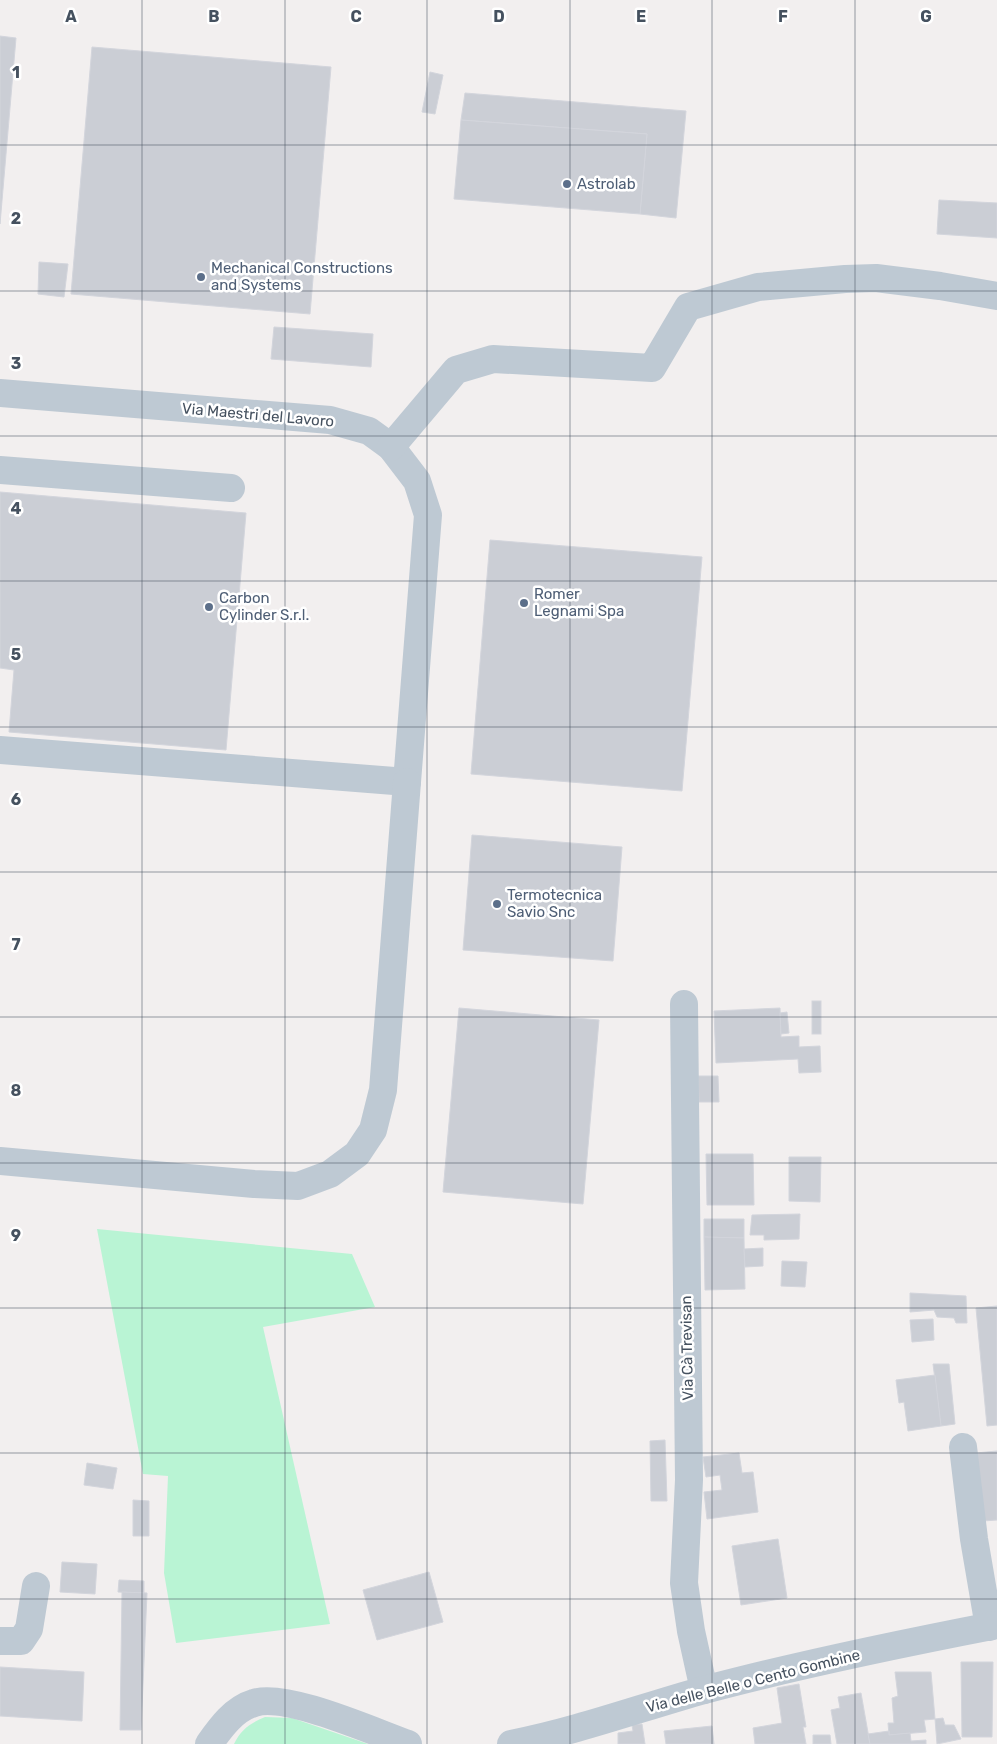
<svg xmlns="http://www.w3.org/2000/svg" width="997" height="1744" font-family="Rubik,sans-serif">
<style>
.green{fill:#b9f4d4}
.building{fill:#cbced5;stroke:#d3d5dc}
.lines{fill:none;stroke-linecap:round;stroke-linejoin:round}
.minor{stroke:#bec9d3;stroke-width:28}
.grid{fill:none;stroke:#45515f;stroke-width:1;stroke-opacity:0.55}
.service-dot{fill:#5c6f8a;stroke:#fff;stroke-width:2}
.labels{text-anchor:middle;dominant-baseline:central;stroke-width:5;stroke-linejoin:round;paint-order:stroke}
.service-label{font-size:15px;fill:#4e5e75;stroke:#fff;text-anchor:start}
.street-label{font-size:15px;fill:#45515f;stroke:#fff}
.grid-label{font-size:16px;text-anchor:middle;font-weight:bold;fill:#45515f;stroke:#fff;stroke-width:5;stroke-linejoin:round;paint-order:stroke}
</style>
<rect width="100%" height="100%" fill="#f2efef"/>
<g class="green">
<path d="M97,1229l255,25 23,53 -112,20 67,297 -154,19 -12,-70 4,-97 -25,-2z"/>
<path d="M265,1717l27,1 76,26h-134c7,-15 17,-21 31,-27z"/>
</g>
<g class="building">
<path d="M0,36l16,2 -16,186z"/>
<path d="M92,47l239,20 -21,247 -239,-20z"/>
<path d="M430,72l13,3 -8,39 -13,-2z"/>
<path d="M465,93l221,18 -10,107 -36,-4 7,-80 -186,-14z"/>
<path d="M461,120l186,14 -7,80 -186,-15z"/>
<path d="M939,200l58,3v35l-60,-4z"/>
<path d="M39,262l29,2 -4,33 -26,-3z"/>
<path d="M274,327l99,7 -2,33 -100,-8z"/>
<path d="M0,492l246,21 -20,237 -217,-18 5,-62 -14,-2z"/>
<path d="M490,540l212,17 -20,234 -211,-17z"/>
<path d="M472,835l150,12 -9,114 -150,-11z"/>
<rect x="812" y="1001" width="9" height="33"/>
<path d="M459,1008l140,12 -16,184 -140,-12z"/>
<path d="M780,1008l1,29 18,-1v11l21,-1 1,26 -22,1 -1,-14 -82,4 -2,-52z"/>
<path d="M787,1012l2,21 -8,1 -1,-21z"/>
<path d="M698,1076h20l1,26h-20z"/>
<path d="M706,1154h47l1,51h-47z"/>
<path d="M789,1157h32l-1,45 -31,-1z"/>
<path d="M800,1214l-1,25 -35,1v-5h-14l2,-20z"/>
<path d="M704,1219h40v19l-40,-1z"/>
<path d="M704,1237l40,1 1,51 -40,1z"/>
<path d="M763,1248v18l-18,1 -1,-18z"/>
<path d="M782,1261l25,1 -2,25 -24,-1z"/>
<path d="M910,1293l56,3 1,27h-11l-2,-5 -17,-1 -3,-7 -24,2z"/>
<path d="M997,1306v119l-10,1 -11,-118z"/>
<path d="M933,1319l1,21 -22,2 -2,-22z"/>
<path d="M933,1364h16l6,60 -14,2z"/>
<path d="M935,1375l6,51 -33,5 -4,-29 -5,1 -3,-23z"/>
<path d="M665,1440l2,61h-16l-1,-60z"/>
<path d="M997,1451v69l-14,1 -7,-68z"/>
<path d="M739,1453l3,20 11,-1 5,40 -51,7 -3,-27 18,-2 -2,-15 -14,2 -3,-20z"/>
<path d="M87,1463l30,5 -4,21 -29,-4z"/>
<path d="M133,1500l16,1v35h-16z"/>
<path d="M778,1539l9,59 -46,7 -9,-59z"/>
<path d="M62,1562l35,2 -2,30 -35,-2z"/>
<path d="M429,1572l14,50 -66,18 -14,-50z"/>
<path d="M119,1580l25,1v12l-26,-1z"/>
<path d="M122,1592l25,1 -6,137h-21z"/>
<path d="M961,1662h32l-1,75h-30z"/>
<path d="M0,1667l84,5 -2,49 -82,-5z"/>
<path d="M895,1672h36l4,47 -11,1 2,12 -37,3 -1,-12h6l-2,-25 6,-2z"/>
<path d="M799,1684l7,43h-3l3,17h-51l-2,-16 29,-5 -5,-35z"/>
<path d="M861,1693l9,51h-33l-6,-34 9,-2 -2,-11z"/>
<path d="M943,1718l2,7h9l7,14 -24,5 -2,-25z"/>
<path d="M642,1724l3,20h-27v-11l15,-2 -1,-6z"/>
<path d="M712,1726l2,18h-48l-2,-13z"/>
<path d="M889,1731v4l21,-2 1,8 15,-1v4h-56l-2,-10z"/>
<path d="M813,1735h17l1,9h-18z"/>
</g>
<g class="lines">
<g class="minor">
<path d="M0,393l330,27 39,11 22,16 26,34 11,34 -21,267 -407,-32"/>
<path d="M391,447l65,-77 37,-11 159,9 36,-61 70,-20 87,-8 31,-1 64,8 57,10"/>
<path d="M0,470l231,18"/>
<path d="M684,1004l5,476 -5,103 7,48 13,59"/>
<path d="M0,1161l254,23 44,2 32,-12 27,-20 16,-24 10,-40 24,-308"/>
<path d="M963,1447l11,92 15,88"/>
<path d="M0,1641h21l8,-12 7,-43"/>
<path d="M209,1744c12,-17 25,-35 45,-41 31,-11 120,29 154,41"/>
<path d="M511,1744c66,-13 129,-36 193,-54 97,-26 195,-46 293,-65"/>
</g>
</g>
<path class="grid" d="M142,0v1744M285,0v1744M427,0v1744M570,0v1744M712,0v1744M855,0v1744M0,145h997M0,291h997M0,436h997M0,581h997M0,727h997M0,872h997M0,1017h997M0,1163h997M0,1308h997M0,1453h997M0,1599h997"/>
<g class="service-dot">
<circle cx="567" cy="184" r="5"/>
<circle cx="201" cy="277" r="5"/>
<circle cx="524" cy="603" r="5"/>
<circle cx="209" cy="607" r="5"/>
<circle cx="497" cy="904" r="5"/>
</g>
<g class="labels">
<g class="service-label">
<text x="577" y="184">Astrolab</text>
<text x="211" y="268">Mechanical Constructions<tspan x="211" dy="17">and Systems</tspan></text>
<text x="534" y="594">Romer<tspan x="534" dy="17">Legnami Spa</tspan></text>
<text x="219" y="598">Carbon<tspan x="219" dy="17">Cylinder S.r.l.</tspan></text>
<text x="507" y="895">Termotecnica<tspan x="507" dy="17">Savio Snc</tspan></text>
</g>
<g class="street-label">
<text transform="translate(258 415) rotate(5)">Via Maestri del Lavoro</text>
<text transform="translate(687 1348) rotate(-91)">Via Cà Trevisan</text>
<text transform="translate(753 1681) rotate(-14)">Via delle Belle o Cento Gombine</text>
</g>
</g>
<g class="grid-label">
<text x="71" y="22">A</text>
<text x="214" y="22">B</text>
<text x="356" y="22">C</text>
<text x="499" y="22">D</text>
<text x="641" y="22">E</text>
<text x="783" y="22">F</text>
<text x="926" y="22">G</text>
<text x="16" y="78">1</text>
<text x="16" y="224">2</text>
<text x="16" y="369">3</text>
<text x="16" y="514">4</text>
<text x="16" y="660">5</text>
<text x="16" y="805">6</text>
<text x="16" y="950">7</text>
<text x="16" y="1096">8</text>
<text x="16" y="1241">9</text>
</g>
</svg>
